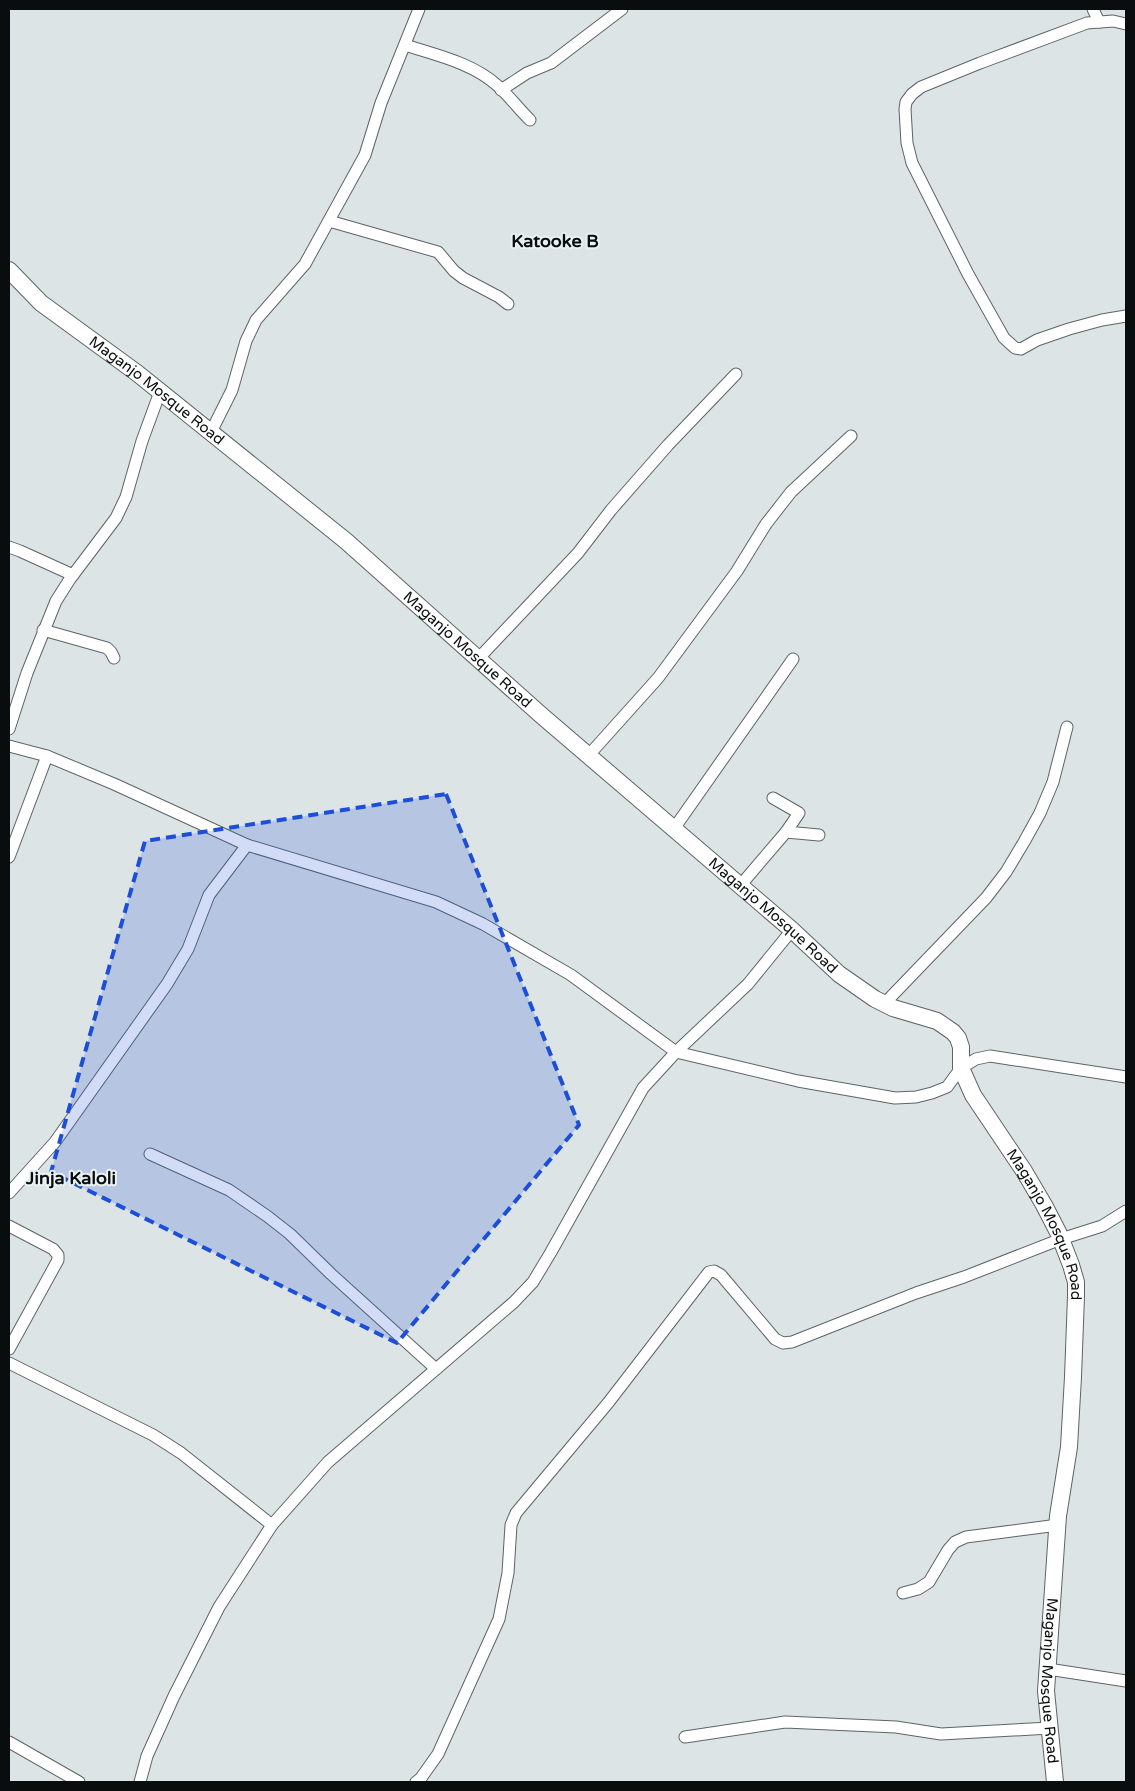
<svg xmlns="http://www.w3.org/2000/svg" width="1135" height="1791" font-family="'Varela Round',sans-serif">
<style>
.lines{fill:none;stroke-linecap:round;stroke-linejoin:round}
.street-casing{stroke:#5e6466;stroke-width:13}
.secondary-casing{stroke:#5e6466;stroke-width:18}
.street{stroke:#fff;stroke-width:11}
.secondary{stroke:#fff;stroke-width:16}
.marked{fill:#1d4ed8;fill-opacity:0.2;stroke:#1d4ed8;stroke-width:4;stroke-dasharray:10 6;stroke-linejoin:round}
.labels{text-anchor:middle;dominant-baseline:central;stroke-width:4;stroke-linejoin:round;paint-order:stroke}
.street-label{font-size:15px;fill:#0a0d0d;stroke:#e9f1f2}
.quarter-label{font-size:18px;font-weight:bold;fill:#0a0d0d;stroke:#e9f1f2}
</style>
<rect width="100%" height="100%" fill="#dce4e5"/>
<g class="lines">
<g class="street-casing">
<g id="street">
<path d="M1093,9l6,13"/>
<path d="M1126,24l-13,-3 -26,2 -107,40 -59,24 -9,7 -6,8 -1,7 2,34 5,20 56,111 36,64 11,10 6,1 16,-9 32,-11 33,-9 24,-4"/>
<path d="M405,45c31,10 68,18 93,41 11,10 21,23 32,34"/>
<path d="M501,90l26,-17 24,-10 71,-54"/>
<path d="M329,221l109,31 16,19 9,7 36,19 9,7"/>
<path d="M211,432l21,-42 14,-49 10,-21 49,-56 60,-109 16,-52 38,-94"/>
<path d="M9,547l11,4 53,24"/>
<path d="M43,630l64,18 4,4 3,6"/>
<path d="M478,659l100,-106 33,-43 57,-65 68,-71"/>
<path d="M9,729l18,-56 29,-72 14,-22 46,-61 10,-21 16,-56 18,-49"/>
<path d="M9,746l38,10 67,28 133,61 189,57 47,22 88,51 105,77 122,29 97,17 21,-1 16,-4 15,-6 14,-19 15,-9 14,-3 136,21"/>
<path d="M588,756l70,-78 79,-107 29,-47 25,-32 60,-56"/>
<path d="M673,830l120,-171"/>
<path d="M786,832l33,3"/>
<path d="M9,857l38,-101"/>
<path d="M739,887l47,-55 13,-19 -26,-15"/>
<path d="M884,1004l102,-106 20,-26 18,-30 16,-29 13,-31 14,-55"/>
<path d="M150,1154l79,36 38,26 23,18 41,40 105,95"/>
<path d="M9,1193l46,-51 112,-158 21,-35 21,-54 38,-50"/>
<path d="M9,1226l44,23 5,6v5l-49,89"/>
<path d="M9,1363l144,72 28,18 91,72"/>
<path d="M903,1593l15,-4 11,-7 19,-32 7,-8 11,-5 92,-12"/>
<path d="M1048,1669l78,12"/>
<path d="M685,1737l100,-15 111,5 45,7 109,-6"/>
<path d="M9,1742l70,40"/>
<path d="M140,1782l7,-26 27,-60 45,-89 53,-82 56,-63 186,-160 19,-20 18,-30 92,-164 33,-36 72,-68 44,-54"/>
<path d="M416,1782l5,-4 17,-24 61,-135 9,-46 3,-48 5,-12 92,-110 101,-131 5,-1 7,4 54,64 8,4 9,-1 124,-49 48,-16 97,-38 41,-13 24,-15"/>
</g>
</g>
<g class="secondary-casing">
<g id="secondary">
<path id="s1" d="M9,270l32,33 96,70 209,168 195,174 251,215 47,44 36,25 18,9 44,13 16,11 5,6 3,9v21l12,27 51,76 20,34 15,29 12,31 5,17v14l-3,81 -4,70 -11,69 -12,175 9,91"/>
</g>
</g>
<use href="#street" class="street"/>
<use href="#secondary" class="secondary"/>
</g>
<path class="marked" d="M446,794l133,331 -182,218 -346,-171 94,-331z"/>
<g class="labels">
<g class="street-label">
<text stroke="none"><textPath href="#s1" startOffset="191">Maganjo Mosque Road</textPath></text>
<text stroke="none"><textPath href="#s1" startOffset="596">Maganjo Mosque Road</textPath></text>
<text stroke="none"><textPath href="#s1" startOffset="1001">Maganjo Mosque Road</textPath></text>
<text stroke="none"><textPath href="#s1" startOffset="1436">Maganjo Mosque Road</textPath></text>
<text stroke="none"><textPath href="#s1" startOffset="1901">Maganjo Mosque Road</textPath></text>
</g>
<g class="quarter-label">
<text x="555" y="241">Katooke B</text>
<text x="71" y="1178">Jinja Kaloli</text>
</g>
</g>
<rect width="1135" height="1791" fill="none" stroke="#0a0d0d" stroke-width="20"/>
</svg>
